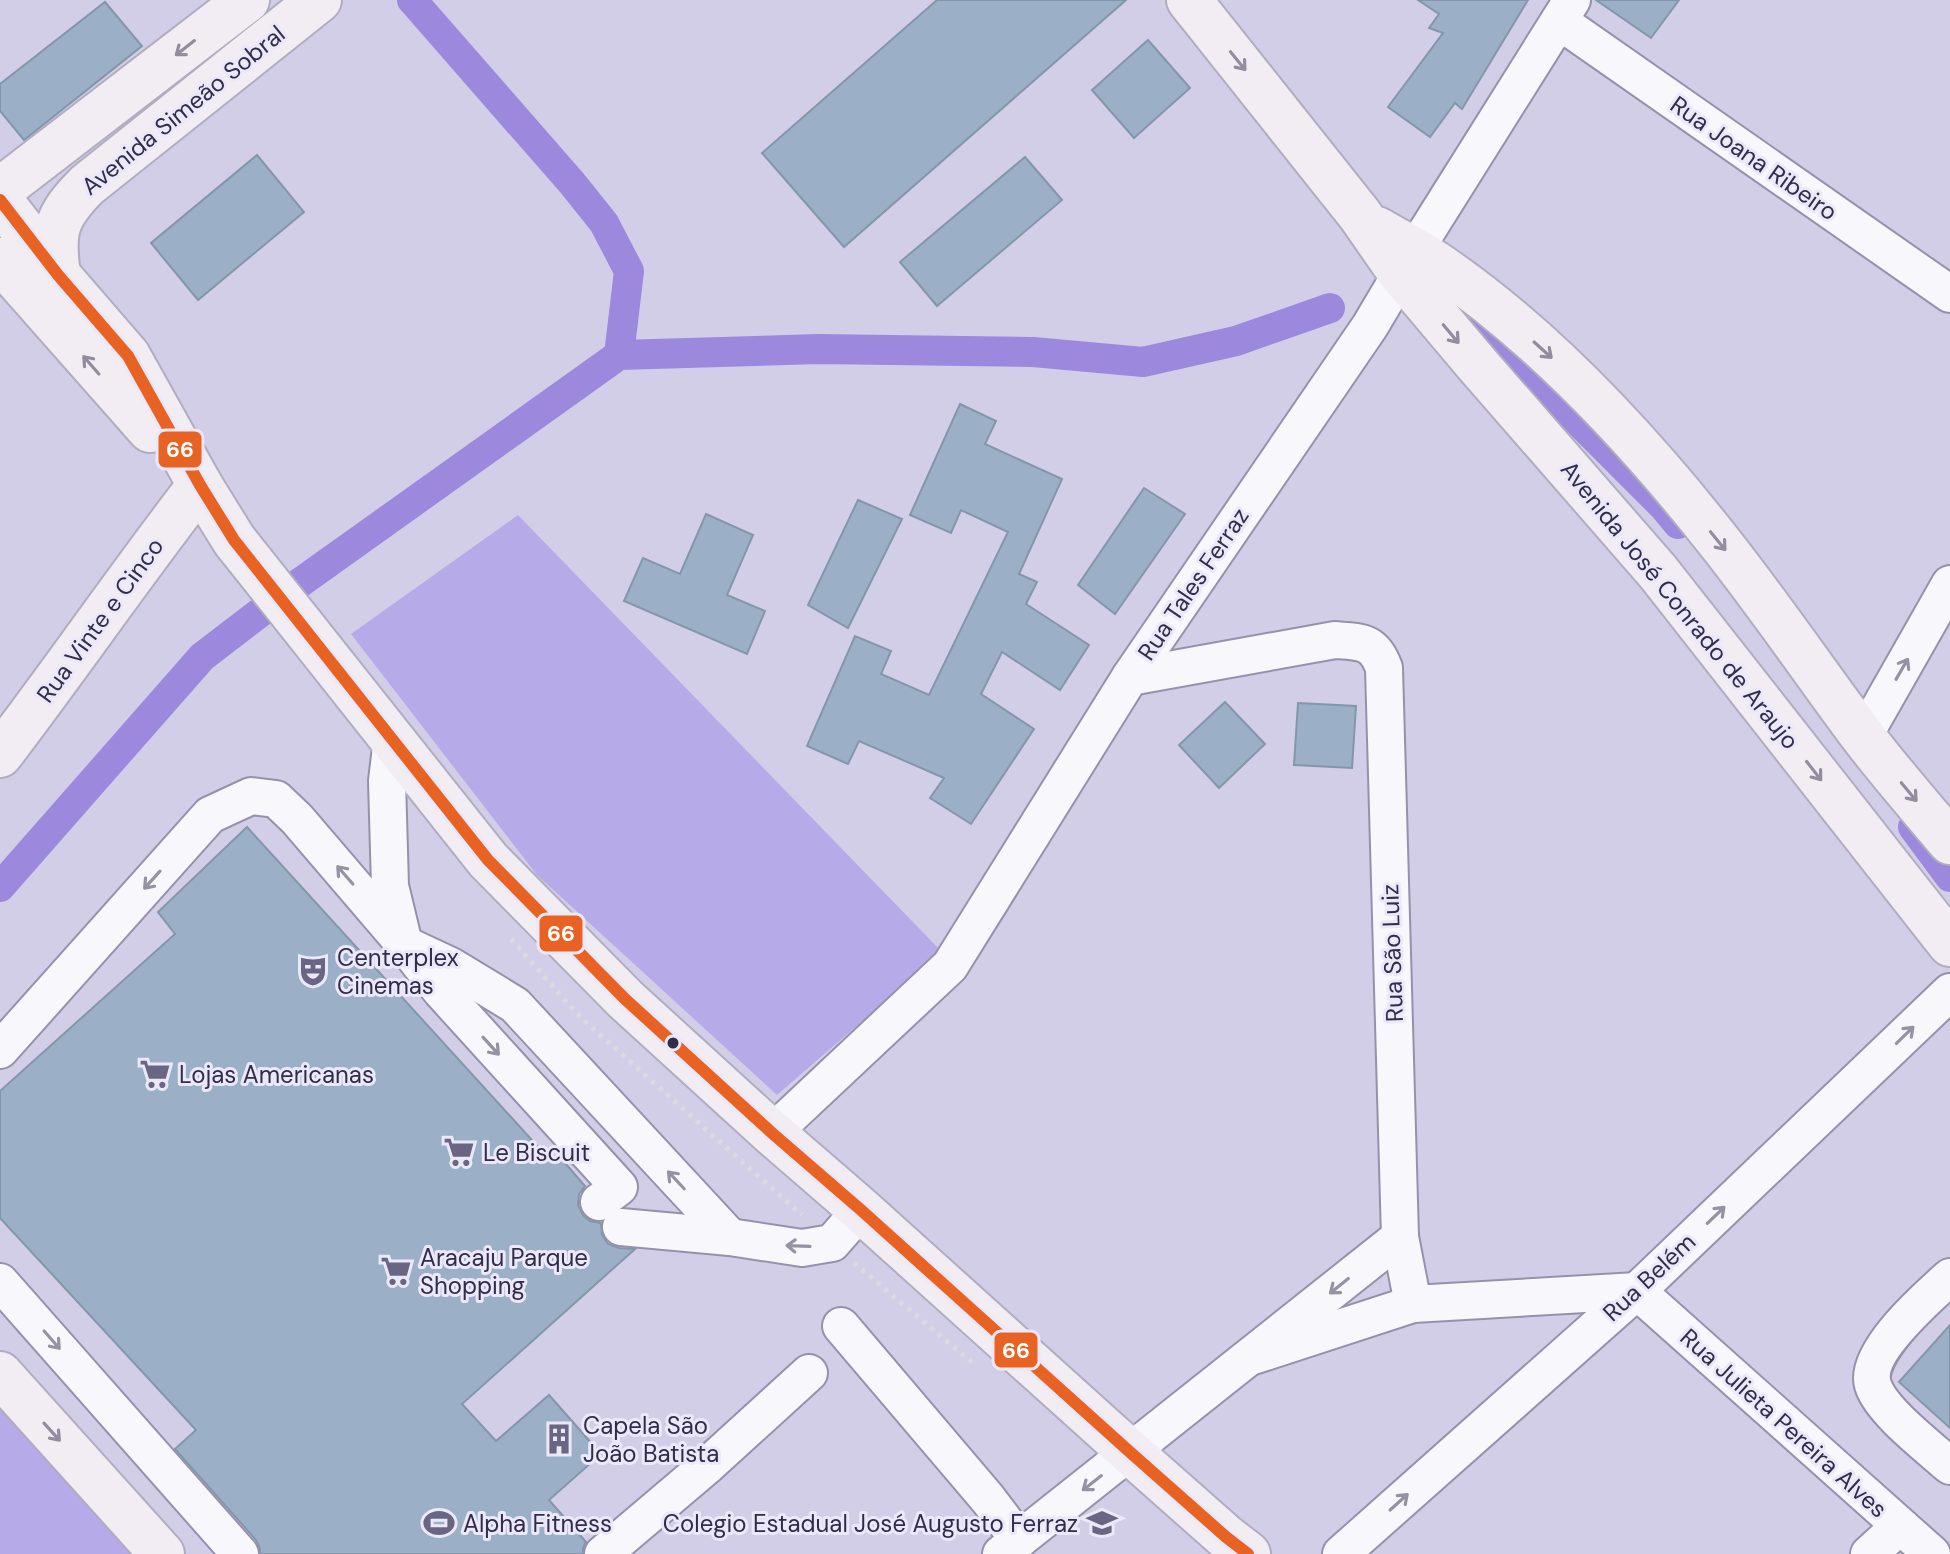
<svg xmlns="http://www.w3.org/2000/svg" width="1950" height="1554" font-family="'DM Sans',sans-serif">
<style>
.green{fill:#b6aae9}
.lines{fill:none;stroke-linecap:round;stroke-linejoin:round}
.canal{stroke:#9c89dd;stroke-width:30}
.building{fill:#9bb0c6;stroke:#8396aa;stroke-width:2}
.minor-casing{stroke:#9691aa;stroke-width:40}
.major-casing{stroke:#b0adbf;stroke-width:48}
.path{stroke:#dbd9e1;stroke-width:5;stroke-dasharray:4 6;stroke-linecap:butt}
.minor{stroke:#f8f8fc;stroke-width:36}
.major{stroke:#f2edf2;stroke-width:44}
.bus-1-casing{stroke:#ebe9f9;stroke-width:18}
.bus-1{stroke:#e86224;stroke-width:12}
.oneway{stroke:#928c9e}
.oneway2{stroke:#9592a4}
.bus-dot{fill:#322c4b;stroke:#ebe9f9;stroke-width:3}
.labels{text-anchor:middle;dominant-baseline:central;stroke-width:6;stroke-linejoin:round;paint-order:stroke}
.street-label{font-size:24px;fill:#322c4b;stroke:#ebe9f9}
.poi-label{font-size:24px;fill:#322c4b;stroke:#ebe9f9;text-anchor:start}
.line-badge{stroke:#ebe9f9;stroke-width:3}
.badge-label{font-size:22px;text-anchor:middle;font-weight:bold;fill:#fff}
</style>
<rect width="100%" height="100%" fill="#d3cee8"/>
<g class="green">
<path d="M518,515l424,437 -165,143 -240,-220 -186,-241z"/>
<path d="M0,1373l163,181h-163z"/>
</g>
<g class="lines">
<g class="canal">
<path d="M412,0l160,183 32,40 25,48 -10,84"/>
<path d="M1483,326l181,181 14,17"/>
<path d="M1913,827l37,50"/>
<path d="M0,887l202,-230 85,-65 332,-237 200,-6 214,3 110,10 93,-21 94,-33"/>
</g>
</g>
<g class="building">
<path d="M937,0h189l-282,247 -82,-94z"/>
<path d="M1418,0h110l-66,109 -7,-6 -25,34 -42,-30 55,-74 -14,-5 10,-14z"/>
<path d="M1596,0h83l-28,38z"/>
<path d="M105,2l37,44 -118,94 -24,-29v-27z"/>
<path d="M1148,40l42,48 -56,50 -42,-48z"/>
<path d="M257,155l47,57 -106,88 -47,-57z"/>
<path d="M1025,157l37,43 -125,106 -37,-44z"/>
<path d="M960,404l36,17 -11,23 77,35 -43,95 18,8 -11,22 63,41 -29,45 -58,-38 -21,42 53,35 -63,95 -41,-26 14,-20 -85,-37 -11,23 -41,-18 48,-110 36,15 -10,23 48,21 79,-163 -47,-22 -10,23 -41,-18z"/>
<path d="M1144,488l41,26 -70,100 -37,-29z"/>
<path d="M858,500l44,19 -54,109 -40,-23z"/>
<path d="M706,514l47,21 -26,60 38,16 -18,43 -123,-53 19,-43 37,16z"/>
<path d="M1225,702l40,42 -46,44 -40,-43z"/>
<path d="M1298,703l58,3 -4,62 -58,-3z"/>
<path d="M247,827l304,334 7,-6 27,31 -6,8 -1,11 5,10 7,6 11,2 1,12 6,9 11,4 16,1 -173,155 34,37 53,-46 52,59 -52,46 37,42 -3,6v6h-323v-5l-4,-9 -81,-91 21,-19 -196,-212v-127l175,-157 -17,-22z"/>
<path d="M1950,1325v103l-51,-46z"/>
</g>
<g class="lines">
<g class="minor-casing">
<g id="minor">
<path d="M1559,21l391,273"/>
<path d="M1130,677l205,-37c27,2 39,1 49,28l16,569 13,67"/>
<path d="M1863,737l87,-153"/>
<path d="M392,739l-5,42 3,105 14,58 37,47 178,196 -20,15"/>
<path d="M0,1050l210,-235 41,-19 25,3 21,20 107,125 47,22 64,39 215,232"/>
<path d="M772,1133l178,-167 180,-289 240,-351 45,-76 157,-250"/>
<path d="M621,1227l109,10 72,11 30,-5 29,-33"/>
<path d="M1950,1277c-22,20 -87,76 -77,108 8,26 56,62 77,81"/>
<path d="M0,1282l240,272"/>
<path d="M841,1326l147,173 31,41"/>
<path d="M1250,1357l163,-53 224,-13 295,263"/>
<path d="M603,1554l105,-89 101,-92"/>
<path d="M1001,1554l399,-317"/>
<path d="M1341,1554l296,-263 313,-299"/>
<path d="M1869,1554l31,-28"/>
</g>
</g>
<g class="major-casing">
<g id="major">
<path d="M1189,0l171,215 41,59 75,89 182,209 292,372"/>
<path d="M0,190l247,-190"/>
<path d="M0,200l58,75 70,81 72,129 34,55 254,320 137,139 147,134 89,77 270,243 95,84 22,17"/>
<path d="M1377,229c19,11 39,21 58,34 110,74 207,180 289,285 47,60 91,124 137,186 28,37 59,72 89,108"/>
<path d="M0,260l150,170"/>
<path d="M58,275c-6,-43 -3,-58 29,-90l232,-185"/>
<path d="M0,755c68,-89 131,-181 200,-270"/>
<path d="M0,1374l162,180"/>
</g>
</g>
<g class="path">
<path d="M511,939l68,77 223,199"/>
<path d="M854,1263l121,102"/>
</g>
<use href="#minor" class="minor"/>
<use href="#major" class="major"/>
<g class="bus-1-casing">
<path id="bus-1" d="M0,200l58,75 70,81 72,129 34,55 254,320 137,139 147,134 89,77 270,243 95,84 22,17"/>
</g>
<use href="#bus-1" class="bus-1"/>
</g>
<defs><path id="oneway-shaft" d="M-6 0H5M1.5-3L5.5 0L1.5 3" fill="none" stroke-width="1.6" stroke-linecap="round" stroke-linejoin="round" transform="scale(2)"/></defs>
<g class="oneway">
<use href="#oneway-shaft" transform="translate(185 48) rotate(142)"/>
<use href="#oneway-shaft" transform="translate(1238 61) rotate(51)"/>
<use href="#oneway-shaft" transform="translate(1451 334) rotate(50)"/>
<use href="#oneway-shaft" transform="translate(1543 350) rotate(42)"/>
<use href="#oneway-shaft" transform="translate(91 365) rotate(-131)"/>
<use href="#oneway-shaft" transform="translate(1718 541) rotate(51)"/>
<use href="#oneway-shaft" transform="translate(1814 771) rotate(52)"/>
<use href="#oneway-shaft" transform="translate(1909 792) rotate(50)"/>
<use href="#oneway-shaft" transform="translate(52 1432) rotate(48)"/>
</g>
<g class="oneway2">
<use href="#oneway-shaft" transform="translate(1902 669) rotate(-60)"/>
<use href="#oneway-shaft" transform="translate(345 875) rotate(-131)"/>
<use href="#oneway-shaft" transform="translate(152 880) rotate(132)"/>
<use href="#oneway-shaft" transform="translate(1905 1035) rotate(-44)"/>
<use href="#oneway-shaft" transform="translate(491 1046) rotate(48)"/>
<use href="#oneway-shaft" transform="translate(676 1180) rotate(-133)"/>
<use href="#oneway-shaft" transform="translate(1716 1215) rotate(-44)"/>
<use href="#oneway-shaft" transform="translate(798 1246) rotate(-178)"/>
<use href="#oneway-shaft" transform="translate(1339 1286) rotate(141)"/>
<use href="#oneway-shaft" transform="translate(52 1340) rotate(49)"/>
<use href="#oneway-shaft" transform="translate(1092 1483) rotate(142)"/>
<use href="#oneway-shaft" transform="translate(1399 1502) rotate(-42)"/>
</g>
<defs>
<g id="theatre-bare" transform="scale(2.4)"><path d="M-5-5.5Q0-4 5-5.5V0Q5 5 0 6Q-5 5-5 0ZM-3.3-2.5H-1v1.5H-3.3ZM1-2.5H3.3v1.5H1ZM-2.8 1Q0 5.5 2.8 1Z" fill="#6a6582" stroke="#ebe9f9" stroke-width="2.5" paint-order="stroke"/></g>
<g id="supermarket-bare" transform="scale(2.4)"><path d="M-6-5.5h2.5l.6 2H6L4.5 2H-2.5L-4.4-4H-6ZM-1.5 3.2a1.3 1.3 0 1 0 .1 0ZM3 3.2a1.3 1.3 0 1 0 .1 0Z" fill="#6a6582" stroke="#ebe9f9" stroke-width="2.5" paint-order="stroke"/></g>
<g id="building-bare" transform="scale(2.4)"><path d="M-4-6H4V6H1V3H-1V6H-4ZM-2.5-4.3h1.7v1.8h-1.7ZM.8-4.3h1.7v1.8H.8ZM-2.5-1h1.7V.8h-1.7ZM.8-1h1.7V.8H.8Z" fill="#6a6582" stroke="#ebe9f9" stroke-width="2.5" paint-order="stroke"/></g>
<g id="stadium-bare" transform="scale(2.4)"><path d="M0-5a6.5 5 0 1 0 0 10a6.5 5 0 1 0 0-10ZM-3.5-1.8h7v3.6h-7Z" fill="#6a6582" stroke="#ebe9f9" stroke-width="2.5" paint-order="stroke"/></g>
<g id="school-bare" transform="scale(2.4)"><path d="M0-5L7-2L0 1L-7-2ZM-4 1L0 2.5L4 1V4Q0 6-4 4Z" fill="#6a6582" stroke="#ebe9f9" stroke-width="2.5" paint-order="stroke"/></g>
</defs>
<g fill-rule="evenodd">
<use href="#theatre-bare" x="313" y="971"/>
<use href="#supermarket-bare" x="155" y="1074"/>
<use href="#supermarket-bare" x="459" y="1152"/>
<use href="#supermarket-bare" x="396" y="1271"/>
<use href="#building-bare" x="559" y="1439"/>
<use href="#stadium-bare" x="439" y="1523"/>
<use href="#school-bare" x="1102" y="1523"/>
</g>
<circle class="bus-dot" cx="673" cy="1043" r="7"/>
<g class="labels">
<g class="street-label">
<text transform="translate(183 110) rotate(-39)">Avenida Simeão Sobral</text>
<text transform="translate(1754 158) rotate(35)">Rua Joana Ribeiro</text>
<text transform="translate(1193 584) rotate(-56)">Rua Tales Ferraz</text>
<text transform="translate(1680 605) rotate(51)">Avenida José Conrado de Araujo</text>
<text transform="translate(100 620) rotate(-54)">Rua Vinte e Cinco</text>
<text transform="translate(1392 953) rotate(-92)">Rua São Luiz</text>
<text transform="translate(1649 1277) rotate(-43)">Rua Belém</text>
<text transform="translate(1784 1423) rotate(42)">Rua Julieta Pereira Alves</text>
</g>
<g class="poi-label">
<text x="337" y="957">Centerplex<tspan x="337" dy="28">Cinemas</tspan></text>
<text x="179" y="1074">Lojas Americanas</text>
<text x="483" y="1152">Le Biscuit</text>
<text x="420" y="1257">Aracaju Parque<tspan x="420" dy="28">Shopping</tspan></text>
<text x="583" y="1425">Capela São<tspan x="583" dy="28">João Batista</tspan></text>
<text x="463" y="1523">Alpha Fitness</text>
<text x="1078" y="1523" text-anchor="end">Colegio Estadual José Augusto Ferraz</text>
</g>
</g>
<g class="line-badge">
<rect x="157" y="430" width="46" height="39" rx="8" fill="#e86224"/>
<rect x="538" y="914" width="46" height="39" rx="8" fill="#e86224"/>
<rect x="993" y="1331" width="46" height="38" rx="8" fill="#e86224"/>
</g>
<g class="badge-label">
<text x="180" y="457">66</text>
<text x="561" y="941">66</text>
<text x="1016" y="1358">66</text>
</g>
</svg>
